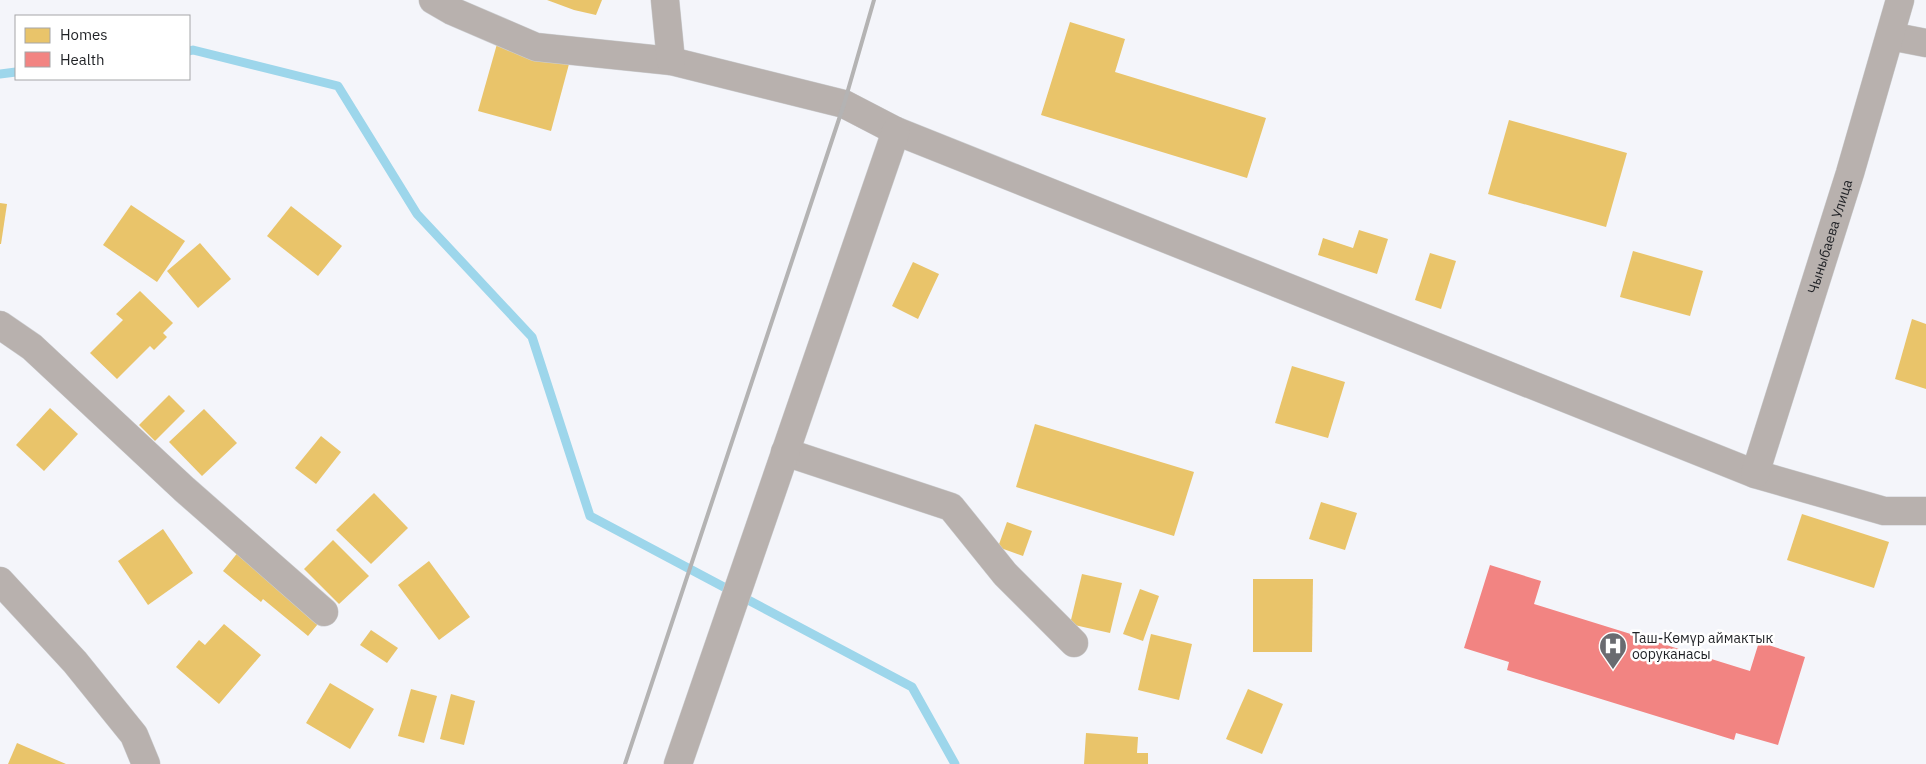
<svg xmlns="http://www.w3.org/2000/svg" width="1926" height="764" font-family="'IBM Plex Sans',sans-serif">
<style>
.homes{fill:#e9c46a}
.health{fill:#f28482}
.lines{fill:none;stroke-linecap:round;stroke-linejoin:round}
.stream{stroke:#9dd6eb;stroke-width:9}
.minor-casing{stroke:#ced0d3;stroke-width:29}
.minor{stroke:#b8b1ae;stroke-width:28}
.rail{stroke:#b4b3b3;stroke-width:4}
.labels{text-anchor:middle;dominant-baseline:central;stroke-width:5;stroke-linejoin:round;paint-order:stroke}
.street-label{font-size:14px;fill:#1f2125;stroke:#fff}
.poi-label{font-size:14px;fill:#1f2125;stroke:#fff;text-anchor:start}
</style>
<rect width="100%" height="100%" fill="#f4f5fa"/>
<g class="homes">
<path d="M547,0h55l-6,15 -22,-5z"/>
<path d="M1070,22l55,17 -10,33 151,46 -19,60 -206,-63z"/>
<path d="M497,44l72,20 -18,67 -73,-20z"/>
<path d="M1509,120l118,33 -21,74 -118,-33z"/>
<path d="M0,203l7,1 -6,40h-1z"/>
<path d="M131,205l54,36 -28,41 -54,-37z"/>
<path d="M291,206l51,40 -24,30 -51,-40z"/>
<path d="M1359,230l29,9 -11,35 -59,-19 5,-17 30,10z"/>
<path d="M200,243l31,36 -33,29 -31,-37z"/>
<path d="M1633,251l70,20 -13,45 -70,-19z"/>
<path d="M1430,253l26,8 -15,48 -26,-9z"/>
<path d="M913,262l26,12 -21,45 -26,-13z"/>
<path d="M140,291l33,32 -10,10 4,4 -13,13 -4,-4 -33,33 -27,-26 33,-33 -7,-6z"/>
<path d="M1912,319l14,5v65l-31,-10z"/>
<path d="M1292,366l53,16 -17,56 -53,-15z"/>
<path d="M169,395l16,16 -30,30 -16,-16z"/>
<path d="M50,408l28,26 -34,37 -28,-26z"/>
<path d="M204,409l33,34 -35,33 -33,-34z"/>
<path d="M1035,424l159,48 -20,64 -158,-49z"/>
<path d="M321,436l20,16 -25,32 -21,-16z"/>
<path d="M374,493l34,35 -37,36 -35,-34z"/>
<path d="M1321,502l36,11 -12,37 -36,-11z"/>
<path d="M1802,514l87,28 -15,46 -87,-28z"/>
<path d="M1007,522l25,9 -9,25 -25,-9z"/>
<path d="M163,529l30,44 -45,32 -30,-44z"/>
<path d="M333,540l36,36 -30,28 -35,-35z"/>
<path d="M239,551l83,68 -14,17 -45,-37 -2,3 -38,-31z"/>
<path d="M429,561l41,56 -31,23 -41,-55z"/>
<path d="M1082,574l40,9 -12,50 -40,-9z"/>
<path d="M1253,579h60l-1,73h-59z"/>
<path d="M1140,589l19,7 -16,45 -20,-7z"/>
<path d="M224,624l37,31 -42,49 -43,-37 23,-27 6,5z"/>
<path d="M371,630l27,18 -11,15 -27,-18z"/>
<path d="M1151,634l41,10 -13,56 -41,-10z"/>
<path d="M330,683l44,26 -24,40 -44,-26z"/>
<path d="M411,689l26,7 -13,47 -26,-7z"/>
<path d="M1248,689l35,15 -21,50 -36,-15z"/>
<path d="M451,694l24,7 -11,44 -24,-6z"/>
<path d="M1086,733l52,4 -1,16h11v11h-64z"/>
<path d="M17,743l49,21h-58z"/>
</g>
<path class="health" d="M1490,565l51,16 -7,23 216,67 9,-29 46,15 -27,88 -42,-12 -2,7 -227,-70 2,-8 -45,-14z"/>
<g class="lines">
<g class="stream">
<path d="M189,51l4,-1 145,36 79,128 115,123 58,179 322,171 43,77"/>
<path d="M0,74l16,-2"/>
</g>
<g class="minor-casing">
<g id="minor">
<path d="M433,0l19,11 84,36 135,14 173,43 52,27 859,343 129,37h42"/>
<path d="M665,0l6,61"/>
<path d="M1890,36l36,7"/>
<path d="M0,325l32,22 152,142 140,123"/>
<path d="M785,452l166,55 54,67 69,69"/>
<path id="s1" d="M1755,474l95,-301 50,-173"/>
<path d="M0,581l75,81 59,73 12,29"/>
<path d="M678,764l218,-633"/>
</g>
</g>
<use href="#minor" class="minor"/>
<path class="rail" d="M625,764l219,-660 30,-104"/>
</g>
<defs>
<g id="hospital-pin" transform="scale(1.4375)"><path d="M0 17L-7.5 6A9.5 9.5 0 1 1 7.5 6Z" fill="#6a6b70" stroke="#fff"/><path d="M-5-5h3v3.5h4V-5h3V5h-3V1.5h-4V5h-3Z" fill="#fff"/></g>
</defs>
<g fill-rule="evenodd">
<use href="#hospital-pin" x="1613" y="646"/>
</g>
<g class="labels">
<g class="street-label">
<text stroke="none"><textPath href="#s1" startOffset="249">Чыныбаева Улица</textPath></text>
</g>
<g class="poi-label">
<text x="1632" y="638">Таш-Көмүр аймактык<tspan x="1632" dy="16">ооруканасы</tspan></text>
</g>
</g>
<rect x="15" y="15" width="175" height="65" fill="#ffffff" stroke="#a5a6a8"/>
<rect x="25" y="28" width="25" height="15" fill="#e9c46a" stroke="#a5a6a8"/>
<text x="60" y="40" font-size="15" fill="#1f2125">Homes</text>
<rect x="25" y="52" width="25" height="15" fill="#f28482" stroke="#a5a6a8"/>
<text x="60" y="65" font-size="15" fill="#1f2125">Health</text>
</svg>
